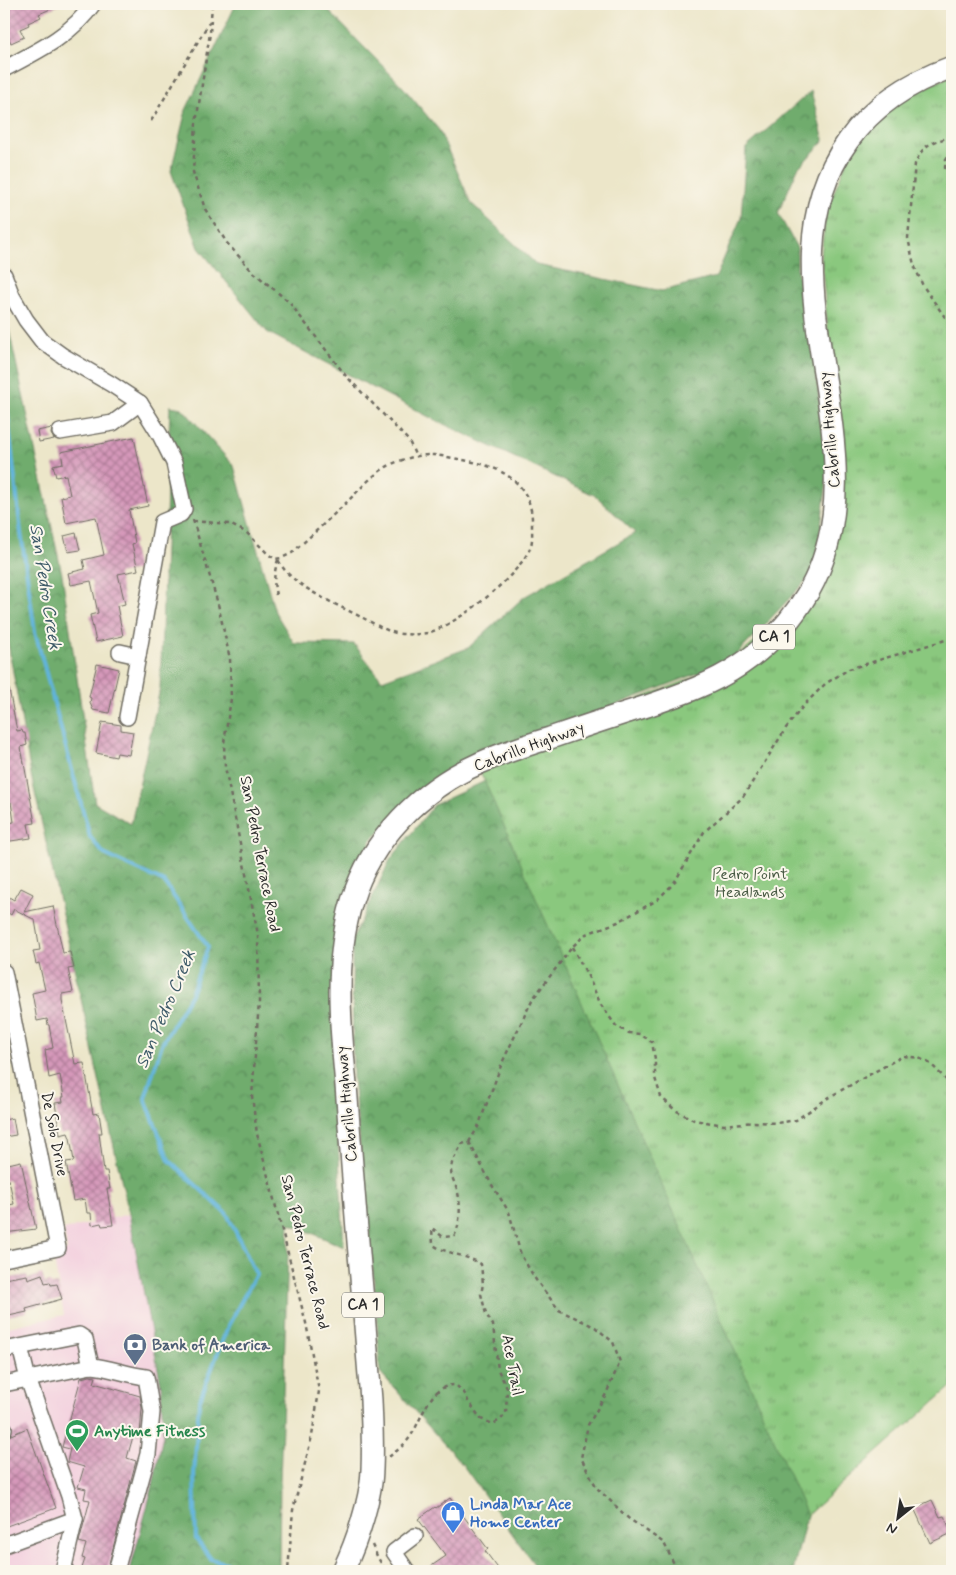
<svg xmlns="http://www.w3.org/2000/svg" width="956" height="1575" font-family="Mynerve,sans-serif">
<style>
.built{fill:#f3cfde}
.forest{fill:url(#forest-crowns);stroke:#4d6c4c}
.park{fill:url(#park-tufts);stroke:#5a7a54}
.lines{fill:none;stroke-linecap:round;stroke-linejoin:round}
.stream{stroke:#60b4dc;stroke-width:4}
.building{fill:url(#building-cross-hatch)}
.minor-casing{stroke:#6f6c62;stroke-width:18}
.highway-casing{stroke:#6f6c62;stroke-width:24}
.path{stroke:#6f6c62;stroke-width:2.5;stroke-dasharray:4 4;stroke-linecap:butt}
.minor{stroke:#fff;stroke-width:15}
.highway{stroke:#fff;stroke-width:21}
.labels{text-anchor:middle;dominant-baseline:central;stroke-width:4;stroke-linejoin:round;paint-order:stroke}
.shield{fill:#fbf7ec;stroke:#696865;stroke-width:1}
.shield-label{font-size:15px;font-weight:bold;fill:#2b2b2b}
.street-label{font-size:16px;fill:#2b2b2b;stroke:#fbf7ec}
.park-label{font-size:16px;fill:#485a44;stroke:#fbf7ec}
.service-label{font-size:16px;font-weight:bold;fill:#4e5e75;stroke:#fbf7ec;text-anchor:start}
.leisure-label{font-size:16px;font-weight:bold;fill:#27864d;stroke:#fbf7ec;text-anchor:start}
.shop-label{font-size:16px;font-weight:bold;fill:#366cbe;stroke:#fbf7ec;text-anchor:start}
.water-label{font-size:18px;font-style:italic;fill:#3e5b69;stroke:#fbf7ec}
</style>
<defs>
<pattern id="forest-crowns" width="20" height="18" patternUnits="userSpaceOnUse" patternTransform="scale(1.25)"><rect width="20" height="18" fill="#6fac6d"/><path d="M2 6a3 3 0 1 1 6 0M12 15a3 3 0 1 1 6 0" fill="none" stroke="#5b8c5a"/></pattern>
<pattern id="park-tufts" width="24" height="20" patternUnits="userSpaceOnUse" patternTransform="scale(1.25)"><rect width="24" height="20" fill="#8ac87e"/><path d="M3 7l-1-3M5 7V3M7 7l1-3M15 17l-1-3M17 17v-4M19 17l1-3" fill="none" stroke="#71a367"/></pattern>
<pattern id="building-cross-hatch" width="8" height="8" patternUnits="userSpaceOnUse" patternTransform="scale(1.25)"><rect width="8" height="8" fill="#d598ba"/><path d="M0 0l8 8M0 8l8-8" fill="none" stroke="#ad7c97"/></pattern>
</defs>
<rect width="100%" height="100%" fill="#fbf7ec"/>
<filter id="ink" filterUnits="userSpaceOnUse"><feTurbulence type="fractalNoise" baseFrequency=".02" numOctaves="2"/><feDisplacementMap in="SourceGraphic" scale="10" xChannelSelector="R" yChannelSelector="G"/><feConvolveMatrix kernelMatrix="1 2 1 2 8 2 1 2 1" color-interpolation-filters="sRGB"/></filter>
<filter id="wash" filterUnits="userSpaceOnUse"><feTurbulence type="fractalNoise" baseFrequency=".0096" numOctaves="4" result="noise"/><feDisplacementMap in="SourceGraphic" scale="20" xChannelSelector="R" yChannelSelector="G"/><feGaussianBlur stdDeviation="1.12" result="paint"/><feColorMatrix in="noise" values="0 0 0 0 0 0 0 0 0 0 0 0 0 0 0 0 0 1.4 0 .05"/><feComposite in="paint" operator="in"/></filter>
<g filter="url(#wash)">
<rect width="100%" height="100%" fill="#ece6c9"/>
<path class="built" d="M129,1214l32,171 2,50 -10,50 -23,86h-126v-243l60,-13 -11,-60 14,-5 -3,-20z"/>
<g class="forest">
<path d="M236,4h86l81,83 36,43 32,73 66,62 125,26 54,-14 25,-59 5,-70 65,-57 13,50 -26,27 -20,45 19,35v23l18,94 13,108 -13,98 -83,89 -119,46 -152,55 -89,78 -35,83 -3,149 10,176 -55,-24 -9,259 -1,85 -3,4h-146l23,-86 10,-50 -2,-50 -32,-171 -98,-439 -27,-155v-313l58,267 33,229 36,21 29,-135 10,-283 12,2 52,58 41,146 19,31 60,1 28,36 86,-32 56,-51 111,-64 -39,-37 -165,-78 -164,-86 -68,-84 -28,-77 15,-61z"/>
<path d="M547,752l296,730 -36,33 -14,56h-254l-77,-107 -82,-92 -4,-70 -23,-224 -1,-138 38,-80 44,-55z"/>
</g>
<path class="park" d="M952,75v1311l-145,129 -331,-753 253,-98 68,-58 25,-44 18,-97 -19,-209 5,-45 26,-62 47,-49z"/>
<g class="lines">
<path class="stream" d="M4,393l2,8 15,132 14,99 55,205 14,17 60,28 44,65 -17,47 -29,50 -17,54 24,62 58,54 29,60 -28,52 -29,76 -5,73 2,64 15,20 18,5 5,7"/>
</g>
<g id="blocks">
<g class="building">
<path d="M4,4h58l-23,10 2,3 -13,6 1,2 -9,4 4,8 -13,6 -7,-15z"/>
<path d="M52,428l-1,6 3,5 -15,3 -2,-11z"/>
<path d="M134,437l14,69 -19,4 6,33 -3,1 6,26 -20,4 7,30 -8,2 6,30 -27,6 -6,-27 8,-2 -7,-32 -20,4 -3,-12 17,-4 -2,-9 21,-5 -8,-38 -30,6 -5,-26 9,-2 -4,-20 -10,2 -3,-12 10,-2 -2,-11z"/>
<path d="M76,533l4,17 -12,2 -4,-16z"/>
<path d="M97,664l22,5 -10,44 -16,-3 -3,-7 1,-5 -2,-1z"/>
<path d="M4,689h5l8,42 5,-1 1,3h2l2,12 -6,2 14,76 -7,1 3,14 -27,4v-18l10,-2 -3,-20h-4l-1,-5h-2z"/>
<path d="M102,722l19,3v5l12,2 -4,23 -12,-2 -1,4 -20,-4z"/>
<path d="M21,888l12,6 -9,18 29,-6 10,47 7,-1 4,16 -6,1 5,23 -11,2v6l13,64 9,-1 9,51 6,-1 3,20h-3l5,38h3l3,18h-3l6,36 -11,1 -1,-3 -9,2 -1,-12h-4l-2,-14 -12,2 -7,-39 8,-1 -4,-23 -2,-5 -8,2 -5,-32 8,-1 -1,-5h2l-4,-22 -11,3 -4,-28 8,-2 -4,-23h-1l-1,-6 -10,2 -2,-12 -3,-16 13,-3 -6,-27 -3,1 -3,-13 7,-1 -5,-30 -21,-11 -3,6 -7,-5v-16l10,6z"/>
<path d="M13,1118l3,17 -12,2v-17z"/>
<path d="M21,1161l15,68 -32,4v-27l10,-2 -5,-24 -5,1v-16z"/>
<path d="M42,1274l3,9 5,-1 1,3 6,-1 5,15 -36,10 1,3 -23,5v-38l23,-4 1,4z"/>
<path d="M90,1376l6,1 -2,6 46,13 2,12 -2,27 -6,-2 -7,25 9,3 -29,110h-26l4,-12 -3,-1 4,-14 -7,-2 11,-42 -6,-1 2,-10 -8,-2 6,-20 -17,-5 3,-13 -8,-2 19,-69z"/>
<path d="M27,1428l29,80 -52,19v-89z"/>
<path d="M450,1498l38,51 -3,2 15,20h-76l22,-15 -28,-37 17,-12 1,1z"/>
<path d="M932,1500l8,17 4,-1 8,17 -22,10 -16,-35z"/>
</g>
</g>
</g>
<g filter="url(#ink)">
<use href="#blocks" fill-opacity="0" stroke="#6f6c62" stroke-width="1"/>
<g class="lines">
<g class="minor-casing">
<g id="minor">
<path d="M4,69c32,-17 68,-34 89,-65"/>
<path d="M4,275l8,21 14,24 16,21 21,15 48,28 29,19 20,32 14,28 10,46 -3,5 -19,8 -35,195"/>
<path d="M60,432l53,-9 27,-20"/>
<path d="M120,652l18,4"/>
<path d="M4,972l54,276 -54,11"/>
<path d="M20,1347l8,32 41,117 6,23 -12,52"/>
<path d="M4,1350l75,-15 6,4 6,27"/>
<path d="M4,1384l87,-18c18,1 36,9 55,11l6,35 -4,42 -32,117"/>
<path d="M4,1428v1"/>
<path d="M4,1545l71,-26"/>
<path d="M407,1571l-13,-19 21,-16"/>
</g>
</g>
<g class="highway-casing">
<path id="highway" d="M343,1571c13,-28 23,-57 28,-88 3,-27 1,-55 0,-83 -3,-37 -6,-74 -9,-111 -6,-68 -11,-136 -16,-204 -6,-61 -12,-123 6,-184 19,-62 69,-112 128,-138 23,-10 47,-18 70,-25 32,-11 65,-22 97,-32 32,-11 65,-22 93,-41 29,-19 52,-45 69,-74 80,-143 -57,-316 39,-450 26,-37 62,-59 104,-74"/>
</g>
<g class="path">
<path d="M212,4l-2,29 -14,90 -3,49 12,37 22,34 25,28 37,31 57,74 63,65 7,16"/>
<path d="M151,121l59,-100"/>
<path d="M952,137c-21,5 -29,7 -37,27l-7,74 6,27 9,21 29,41"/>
<path d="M952,151l-6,8 -1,9 7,9"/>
<path d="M193,520l25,84 12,55 1,40 -7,44 1,24 33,168 1,67 -7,94 5,38 49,189 13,68 -7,45 -19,74 -5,61"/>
<path d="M193,521l36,3 17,8 22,22 7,5 7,-1 10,-5c19,-17 37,-34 55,-51 13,-13 27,-29 43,-37 12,-6 31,-11 44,-10 11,1 23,4 34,6 35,6 66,24 64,65 0,7 1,16 -2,22 -11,28 -74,78 -103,85 -7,1 -16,2 -23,1 -14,0 -29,-10 -41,-16 -25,-13 -75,-33 -85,-59"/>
<path d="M276,595c-3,-13 -2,-23 2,-35"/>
<path d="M572,947l15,27 14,31 15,21 13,7 11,1 12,8 3,17v19l6,19 14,13 19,10 30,5 30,-3 23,1 19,-3 35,-24 72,-40 16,2 12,6 21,22"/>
<path d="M469,1142l23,43 17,27 12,43 15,25 23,30 36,17 18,15 7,20 -14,32 -18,31 -7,33 16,30 31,30 36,25 11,23 1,5"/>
<path d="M389,1457c6,-5 13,-10 18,-16 15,-17 20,-57 49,-56l10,10 2,6 13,18 12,5 7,-4 6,-6 1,-26 -9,-18 -5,-45 -7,-11 -5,-20 2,-10 -2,-20c-15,-9 -33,-10 -48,-19l-1,-17 11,9 11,-1c7,-11 7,-34 3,-47 -2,-6 -6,-12 -6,-19 0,-10 7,-18 11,-26l7,-2 9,-15 24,-64 30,-63 40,-53 14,-13 32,-12 39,-22 17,-17 30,-51 39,-35 43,-69 18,-23 21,-21 24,-15 103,-31"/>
<path d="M372,1545l6,13 8,13"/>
</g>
<use href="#minor" class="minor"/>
<use href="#highway" class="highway"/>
</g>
</g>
<defs>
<g id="bank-pin" transform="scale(1.25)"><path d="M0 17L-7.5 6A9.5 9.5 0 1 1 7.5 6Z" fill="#5c6f8a" stroke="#fbf7ec"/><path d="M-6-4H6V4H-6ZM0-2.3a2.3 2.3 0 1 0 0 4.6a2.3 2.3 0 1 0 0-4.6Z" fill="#fff"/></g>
<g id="stadium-pin" transform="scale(1.25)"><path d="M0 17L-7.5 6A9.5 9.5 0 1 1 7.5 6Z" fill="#2e9e5b" stroke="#fbf7ec"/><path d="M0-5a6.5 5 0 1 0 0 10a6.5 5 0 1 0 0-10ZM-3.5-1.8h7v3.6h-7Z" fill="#fff"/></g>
<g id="shop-pin" transform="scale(1.25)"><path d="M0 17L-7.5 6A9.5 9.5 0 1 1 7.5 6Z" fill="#3f7fe0" stroke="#fbf7ec"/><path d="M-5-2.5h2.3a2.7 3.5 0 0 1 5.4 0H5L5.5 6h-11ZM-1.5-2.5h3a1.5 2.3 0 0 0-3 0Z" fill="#fff"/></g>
</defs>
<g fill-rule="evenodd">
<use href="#bank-pin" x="135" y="1345"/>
<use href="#stadium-pin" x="77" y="1431"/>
<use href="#shop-pin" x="453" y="1513"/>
</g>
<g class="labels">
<g class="shield">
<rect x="753" y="624.5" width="42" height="25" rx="4"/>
<rect x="342" y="1292.5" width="42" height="25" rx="4"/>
</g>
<g class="shield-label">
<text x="774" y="637">CA 1</text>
<text x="363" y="1305">CA 1</text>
</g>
<g class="street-label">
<text transform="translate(830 430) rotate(-95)">Cabrillo Highway</text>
<text transform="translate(529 747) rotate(-20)">Cabrillo Highway</text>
<text transform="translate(260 854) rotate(79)">San Pedro Terrace Road</text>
<text transform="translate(347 1104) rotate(-95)">Cabrillo Highway</text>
<text transform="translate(54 1134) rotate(79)">De Solo Drive</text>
<text transform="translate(305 1252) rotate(76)">San Pedro Terrace Road</text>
<text transform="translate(512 1365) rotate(80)">Ace Trail</text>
</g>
<g class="park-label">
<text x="750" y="874">Pedro Point<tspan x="750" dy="18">Headlands</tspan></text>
</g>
<g class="service-label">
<text x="152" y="1345">Bank of America</text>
</g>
<g class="leisure-label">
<text x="94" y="1431">Anytime Fitness</text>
</g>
<g class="shop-label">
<text x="470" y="1504">Linda Mar Ace<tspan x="470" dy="18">Home Center</tspan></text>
</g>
<g class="water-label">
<text transform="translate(45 587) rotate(81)">San Pedro Creek</text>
<text transform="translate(166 1009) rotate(-67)">San Pedro Creek</text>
</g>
</g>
<rect width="956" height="1575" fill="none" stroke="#fbf7ec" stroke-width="20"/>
<g transform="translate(898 1518) rotate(210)" stroke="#fbf7ec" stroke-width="4" paint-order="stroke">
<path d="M0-4L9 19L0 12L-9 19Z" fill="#2b2b2b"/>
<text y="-8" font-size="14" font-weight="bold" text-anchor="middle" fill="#2b2b2b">N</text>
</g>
</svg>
